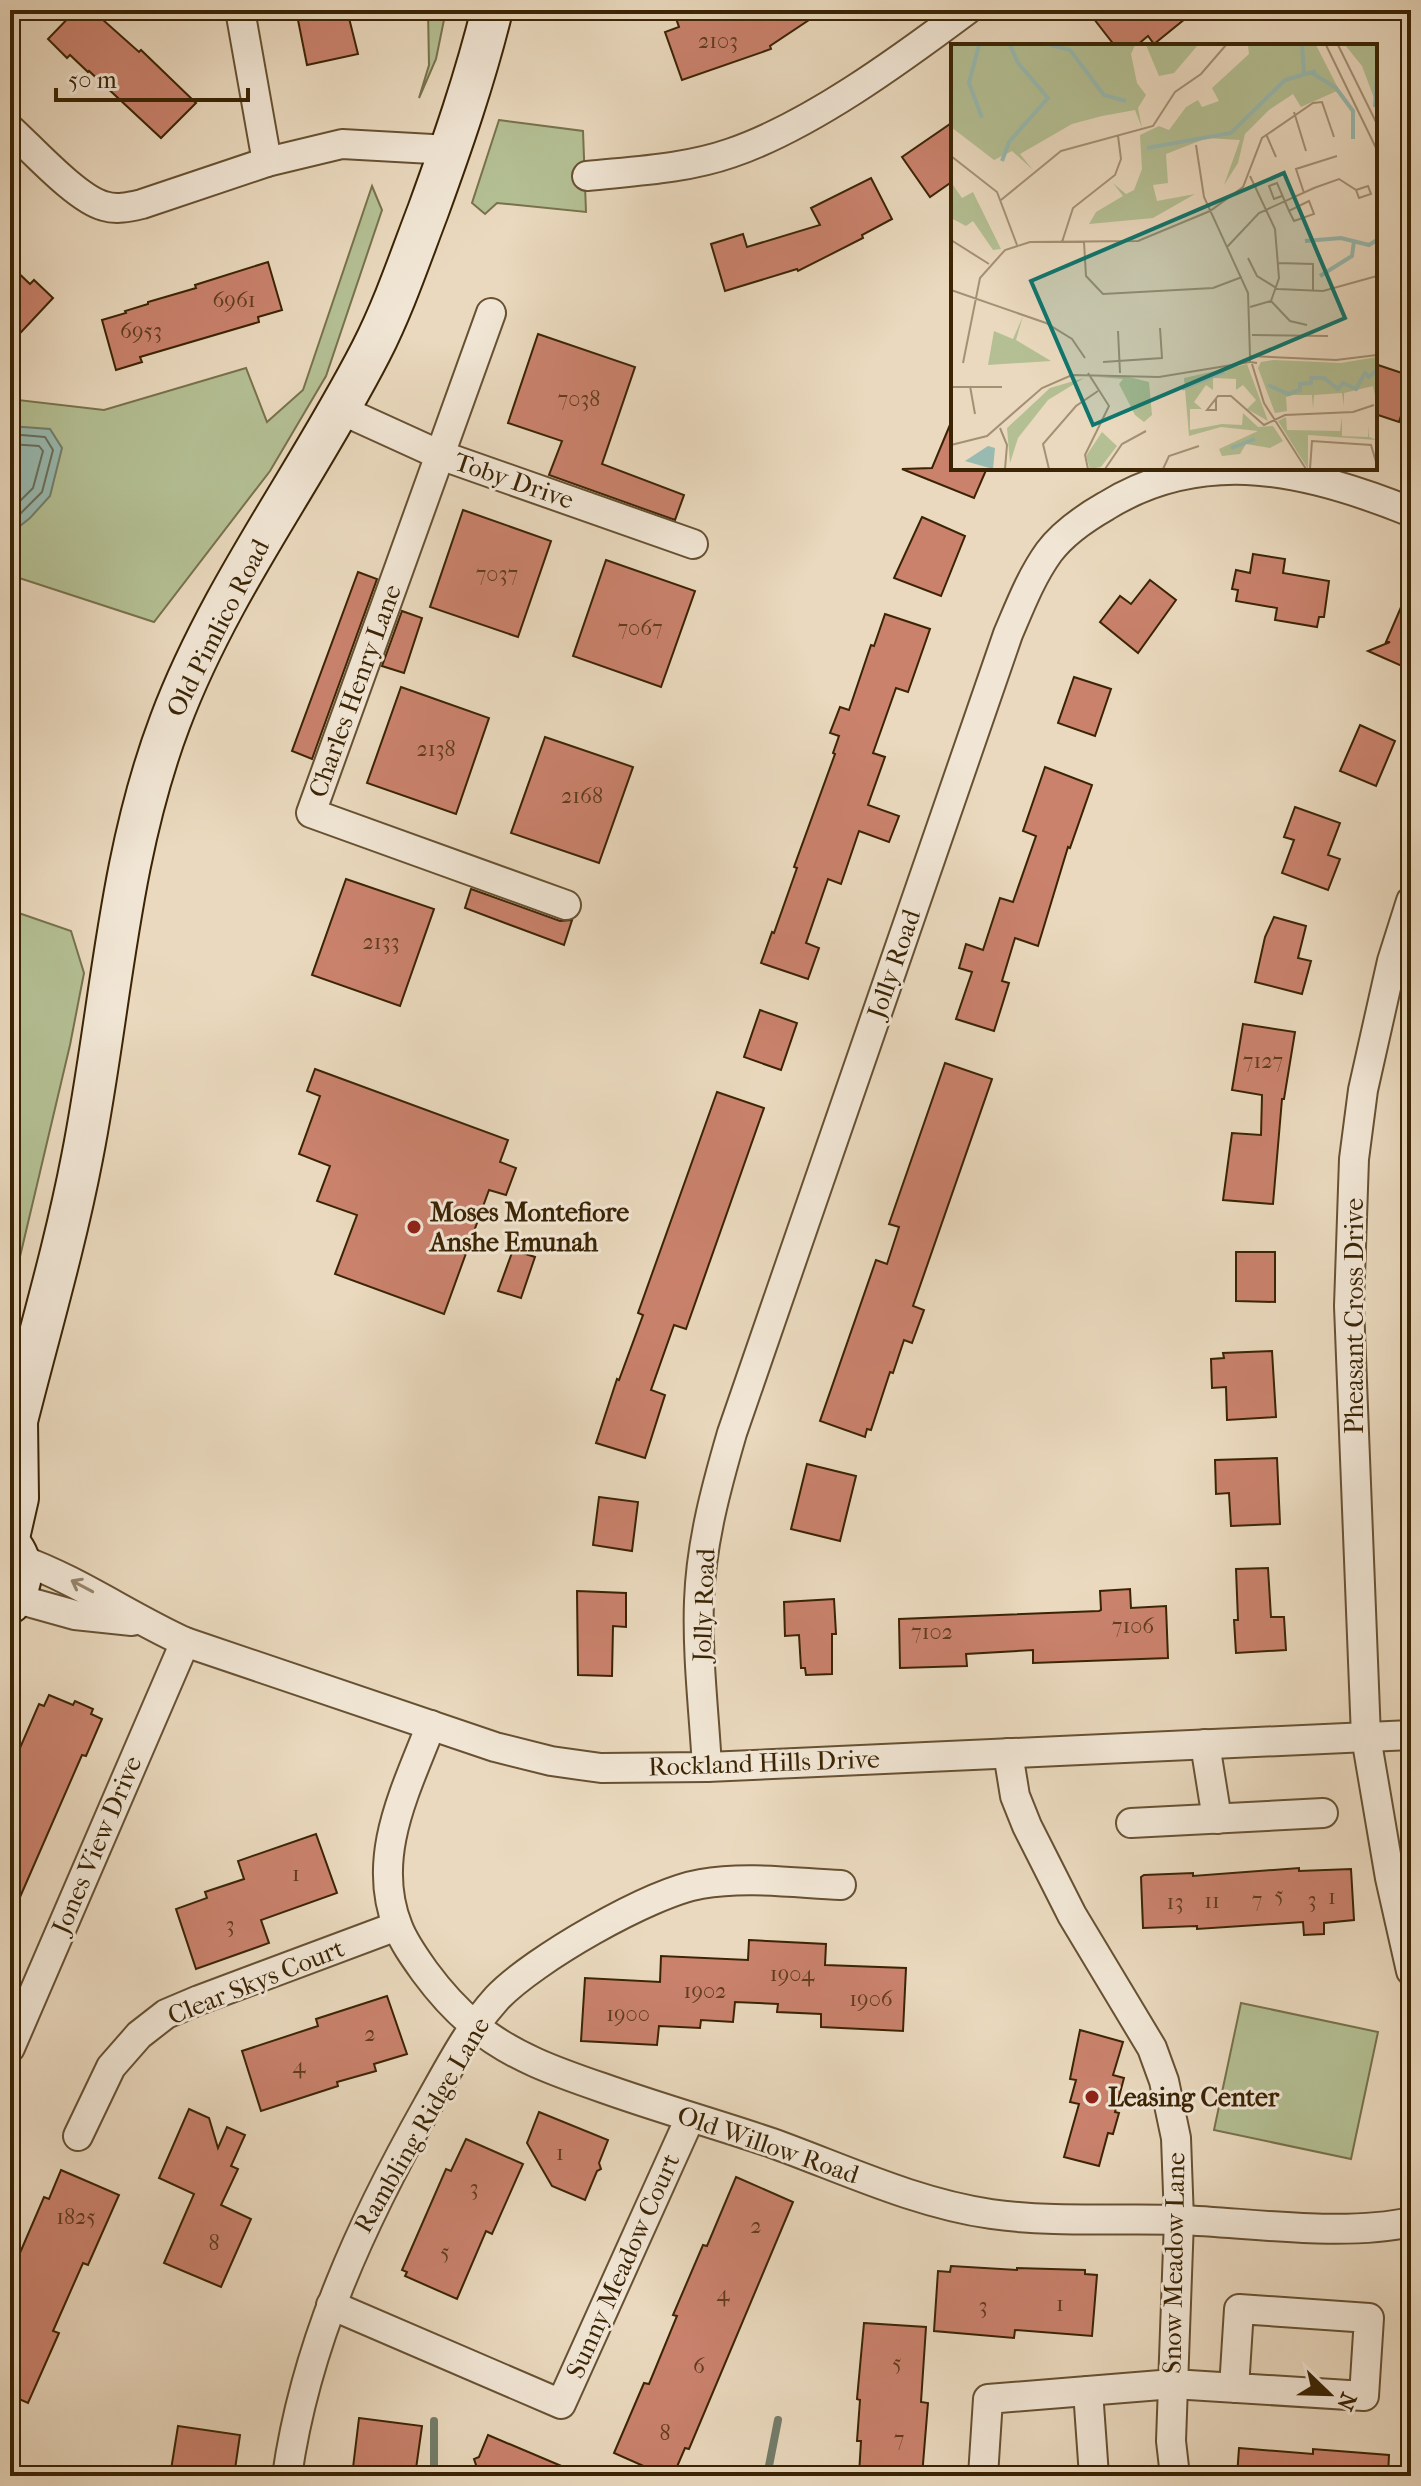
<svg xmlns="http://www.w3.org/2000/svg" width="1421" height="2486" font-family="'IM FELL French Canon',serif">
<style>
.green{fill:#b4c094;stroke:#78724c;stroke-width:2}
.water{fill:#98bab0;stroke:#737e6b;stroke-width:2}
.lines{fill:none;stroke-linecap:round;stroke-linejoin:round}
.shore{stroke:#6a6f5a;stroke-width:2}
.stream{stroke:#737e6b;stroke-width:8}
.building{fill:#ca826d;stroke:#3b2404;stroke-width:2}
.street-casing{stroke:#675132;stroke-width:32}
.secondary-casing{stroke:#3b2404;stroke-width:44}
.street{stroke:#f1e6d5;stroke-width:28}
.secondary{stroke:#f1e6d5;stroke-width:40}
.oneway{stroke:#96856c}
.poi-dot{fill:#8f2418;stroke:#f1e6d5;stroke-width:3}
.labels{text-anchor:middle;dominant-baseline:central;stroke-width:6;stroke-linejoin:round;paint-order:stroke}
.number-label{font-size:22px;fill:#5f3c1e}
.street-label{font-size:26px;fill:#3b2404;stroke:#f1e6d5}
.poi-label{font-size:26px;font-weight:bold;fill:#3b2404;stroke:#f1e6d5;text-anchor:start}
.inset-river{fill:none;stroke:#98bab0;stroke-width:4}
.inset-road{fill:none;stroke:#a49174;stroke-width:2}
.view{fill:#0f766e;fill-opacity:0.15;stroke:#0f766e;stroke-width:4}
.inset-edge{fill:none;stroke:#3b2404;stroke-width:4}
</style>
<rect width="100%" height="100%" fill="#ead9be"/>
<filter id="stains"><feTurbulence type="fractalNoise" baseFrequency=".0025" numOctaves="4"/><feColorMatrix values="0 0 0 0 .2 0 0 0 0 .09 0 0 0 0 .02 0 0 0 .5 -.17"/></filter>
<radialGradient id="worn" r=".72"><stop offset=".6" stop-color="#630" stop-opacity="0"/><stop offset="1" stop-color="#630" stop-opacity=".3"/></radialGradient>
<g class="green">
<path d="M428,10h18l-10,49 -17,39 10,-33z"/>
<path d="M499,120l84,11 3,81 -89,-9 -12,11 -13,-11z"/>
<path d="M372,186l10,24 -56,166 -56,95 -116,151 -144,-47v-176l94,11 142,-42 21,54 36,-32z"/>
<path d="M10,910l61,21 13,42 -14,72 -60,254z"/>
<path d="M1241,2003l137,29 -27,127 -137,-29z"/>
</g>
<path class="water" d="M10,426l40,3 12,19 -12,48 -20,22 -20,16z"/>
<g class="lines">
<g class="shore">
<path d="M10,434l35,3 8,13 -11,42 -32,32"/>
<path d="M10,444l29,2 4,5 -10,37 -23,23"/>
</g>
<g class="stream">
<path d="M10,1029l5,35 -5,87"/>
<path d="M434,2476v-55"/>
<path d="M767,2476l11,-56"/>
</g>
</g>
<g class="building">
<path d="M76,10h14l12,9 37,33 2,-2 55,53 -35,35 -72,-67 -1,1 -18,-17 -3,3 -19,-19z"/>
<path d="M296,10h51l11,44 -51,11z"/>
<path d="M673,10h151l-54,36 1,3 -89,31 -17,-48 14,-5z"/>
<path d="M1087,10h109l-42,34 -6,-8 -12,10h-21z"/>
<path d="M953,122v59l-23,16 -28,-40z"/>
<path d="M871,178l21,41 -30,16 1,3 -65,33 -1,-2 -72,22 -14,-47 32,-10 4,13 73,-22 -9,-17z"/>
<path d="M268,262l14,48 -24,7 1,5 -119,35 2,5 -26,8 -14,-50 24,-7 -1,-2 23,-7v-2l48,-14 -1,-3z"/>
<path d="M10,265l20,19 4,-4 19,18 -43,46z"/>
<path d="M538,334l97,33 -33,97 82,31 -9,25 -126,-45 13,-34 -54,-18z"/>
<path d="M1375,364l36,12v9l-12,37 -24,-8z"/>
<path d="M952,420l1,48h34l-13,30 -72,-29 30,-1z"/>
<path d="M463,510l88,31 -33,96 -88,-30z"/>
<path d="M922,517l43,19 -24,60 -47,-18z"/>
<path d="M1253,554l32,5 -2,14 46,8 -5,36h-5l-2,10 -42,-7 2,-12 -41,-7 2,-11 -6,-1 4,-19 14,3z"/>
<path d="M606,560l89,31 -34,96 -88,-31z"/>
<path d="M358,572l19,7 -65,180 -20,-8z"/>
<path d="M1150,580l26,20 -38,53 -38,-31 20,-26 11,8z"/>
<path d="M1411,584v86l-43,-19 22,-9h-4z"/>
<path d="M402,611l20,7 -18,55 -22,-7z"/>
<path d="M885,614l45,15 -22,63 -12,-4 -23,65 12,4 -17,48 31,11 -10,26 -30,-11 -18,53 -13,-5 -22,64 13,5 -11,31 -47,-16 11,-31 2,1 23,-65 -3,-1 41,-113 -2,-1 6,-17 -9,-3 10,-26 9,3 22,-65 3,1z"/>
<path d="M1074,677l37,12 -16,47 -37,-13z"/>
<path d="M401,687l88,31 -33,96 -89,-31z"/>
<path d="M1360,725l35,16 -19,45 -36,-15z"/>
<path d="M545,737l88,30 -34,96 -88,-30z"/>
<path d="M1045,767l47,18 -22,63 -2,-1 -30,99 -23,-8 -13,43 7,2 -15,48 -38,-12 16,-47 -13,-4 7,-24 17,6 17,-52 13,4 23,-66 -13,-5z"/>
<path d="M1295,807l45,16 -12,32 12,4 -12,31 -46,-17 12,-33 -10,-3z"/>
<path d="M346,879l88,30 -34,97 -88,-31z"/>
<path d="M471,889l89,32 12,-1 -8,25 -99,-37z"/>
<path d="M1274,917l32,9 -8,32 13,3 -9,33 -47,-12 10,-45z"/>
<path d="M760,1010l37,13 -16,47 -37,-13z"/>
<path d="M1243,1024l52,8 -11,67h-2l-9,105 -50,-4 9,-67 29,2 1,-40 -30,-5z"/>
<path d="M945,1063l47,16 -79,227 11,4 -12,33 -8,-3 -11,33 -3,-1 -19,58 -4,-1 -2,8 -45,-16 56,-161 11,4 12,-37 -10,-3z"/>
<path d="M315,1069l193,71 -8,22 16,6 -10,27 -17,-5 -45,124 -109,-40 22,-59 -40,-14 13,-35 -31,-12 21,-58 -13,-5z"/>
<path d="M717,1092l47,16 -78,221 -12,-4 -23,65 14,5 -20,63 -49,-15 21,-64 2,1 24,-65 -5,-2z"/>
<path d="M513,1250l22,7 -14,41 -23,-7z"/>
<path d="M1236,1252h39v50l-39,-1z"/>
<path d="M1272,1351l4,66 -49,3 -1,-33 -14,1 -1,-29 13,-1 -1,-5z"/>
<path d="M1277,1458l3,66 -49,2 -2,-33 -13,1 -1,-34z"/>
<path d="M807,1464l49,12 -16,65 -49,-12z"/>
<path d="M599,1497l39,5 -6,49 -39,-6z"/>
<path d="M1268,1568l3,49h13l2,33 -50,3 -2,-33h4l-2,-51z"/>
<path d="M1130,1589l1,19 35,-2 2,52 -135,5v-13l-67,4 1,12 -67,2 -1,-49 200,-8 2,-1 -1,-19z"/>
<path d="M577,1591l49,2v34l-13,-1 -1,50 -34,-1z"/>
<path d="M834,1599l2,35h-4v40l-26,1 -1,-7h-4l-2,-33 -14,1 -1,-34z"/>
<path d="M49,1695l24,10 2,-4 18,8 -2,5 11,5 -16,37 -4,-1 -72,165v-149l29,-67 5,2z"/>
<path d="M316,1834l21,59 -76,27 8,23 -73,26 -20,-60 31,-11 -2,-6 39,-13 -6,-18z"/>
<path d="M1299,1868v3l52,-2 3,51 -30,3v11l-20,1 -1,-13 -106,7v-3l-54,2 -2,-51 3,-2 49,-2v3z"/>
<path d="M749,1940l77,4 -1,21 81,3 -3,63 -82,-4v-13l-44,-2 1,-8 -43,-2 -2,20 -32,-2 -1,8 -41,-2 -2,19 -76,-4 4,-63 75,4 1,-26 87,4z"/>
<path d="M387,1996l20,58 -33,10 2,7 -39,11 1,4 -77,25 -19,-60 76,-25 -2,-7z"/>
<path d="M1080,2030l43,12 -10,33 11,3 -9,34 4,1 -6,21 -5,-1 -9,33 -35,-9 15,-53 -9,-2 6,-22 -6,-1z"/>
<path d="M189,2109l20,9 9,30 9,-21 18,8 -14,31 7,3 -17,36 30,14 -30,68 -57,-24 30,-69 -35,-16z"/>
<path d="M539,2112l69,28 -9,23 2,6 -4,2 -12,29 -33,-14 -25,-43z"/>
<path d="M466,2139l57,25 -31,70 -6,-3 -29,68 -52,-23 2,-4 -5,-2 44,-101 5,2z"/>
<path d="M61,2170l58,25 -31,70 -5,-2 -30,68 6,2 -31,70 -18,-8v-119l34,-79 5,2z"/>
<path d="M736,2177l57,25 -104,247 -4,-1 -12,28h-7l-52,-23 30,-70 5,1 28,-68 -4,-1 30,-70 4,1z"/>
<path d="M951,2266l66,4v-2l68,2v4l12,1 -5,61 -77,-6 -1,8 -80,-7 4,-60 12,1z"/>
<path d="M864,2323l62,4 -5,75 7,1 -6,73 -63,-1 2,-34h-4l3,-41 -3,-1z"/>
<path d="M359,2418l63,8 -7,50h-63z"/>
<path d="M178,2426l62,9 -6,41h-64z"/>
<path d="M488,2435l97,41h-114l5,-11 -2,-6 5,-2z"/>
<path d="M1239,2448l74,6v-5l76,6 -1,21h-151z"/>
</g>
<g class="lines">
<g class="street-casing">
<g id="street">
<path d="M240,10l27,152"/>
<path d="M10,129c22,20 67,70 94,77 13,4 25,1 38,-2l125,-42 75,-18 108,6"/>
<path d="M587,176c48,-5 98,-7 144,-23 79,-27 169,-93 236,-143"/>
<path d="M491,313l-180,500 255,92"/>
<path d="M339,409l101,46 253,89"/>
<path d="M1411,901l-19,60 -29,129 -9,69 -5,147 17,431 24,141 21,93"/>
<path d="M19,1559c59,21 109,57 166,83l310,105 56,14 50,7 106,-1 704,-32"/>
<path d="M14,1598l61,17 57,6"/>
<path d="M431,1725c-25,65 -61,132 -33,202 6,16 17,31 27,45 14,19 31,38 49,53 36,31 85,48 129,63 56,20 113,36 169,55 72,26 143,60 219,71 63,9 127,4 190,6 71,3 162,17 230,2"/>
<path d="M1205,1744l12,75"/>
<path d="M1008,1753l7,43 12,30 45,89 80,133 12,33 12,57 3,82 -8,221 4,35"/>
<path d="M707,1767c-3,-54 -10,-112 -8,-166 2,-58 17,-113 33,-168l276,-799c12,-28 23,-57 41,-82 15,-20 36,-34 57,-46 99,-61 204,-35 305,6"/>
<path d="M1131,1823l192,-10"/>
<path d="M10,2048l175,-406"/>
<path d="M78,2136l33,-69 28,-32 27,-21 33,-14 198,-74"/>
<path d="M331,2305l230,99 129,-286"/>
<path d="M1088,2391l6,85"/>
<path d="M287,2476c19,-134 75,-254 141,-371 21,-37 40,-75 69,-107 36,-38 152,-105 204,-114 45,-8 95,-1 140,1"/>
<path d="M983,2476l5,-77 185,-15 191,12 5,-78 -130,-9 -5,79"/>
</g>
</g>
<g class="secondary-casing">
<g id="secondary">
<path d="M10,1436l7,-15c22,-87 48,-175 65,-263 29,-146 35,-296 88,-436 50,-133 137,-246 201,-371 23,-45 39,-93 57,-140 24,-66 47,-132 64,-201"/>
<path d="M10,1533l8,-35 -1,-77"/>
<path d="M10,1544c15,18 14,40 0,59"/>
</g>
</g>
<use href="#street" class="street"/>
<use href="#secondary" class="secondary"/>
</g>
<defs><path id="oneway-shaft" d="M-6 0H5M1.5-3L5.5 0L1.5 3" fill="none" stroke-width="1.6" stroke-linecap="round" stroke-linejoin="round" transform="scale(2)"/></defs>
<use class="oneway" href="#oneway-shaft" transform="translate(82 1586) rotate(-152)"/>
<g class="poi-dot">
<circle cx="414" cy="1227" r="8"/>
<circle cx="1092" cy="2097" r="8"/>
</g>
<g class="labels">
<g class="number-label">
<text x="718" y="41">2103</text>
<text x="234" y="300">6961</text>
<text x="141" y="331">6953</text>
<text x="579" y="399">7038</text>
<text x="497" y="574">7037</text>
<text x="640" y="628">7067</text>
<text x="436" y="749">2138</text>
<text x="582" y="796">2168</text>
<text x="381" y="942">2133</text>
<text x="1263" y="1061">7127</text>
<text x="1133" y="1626">7106</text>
<text x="932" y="1632">7102</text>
<text x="296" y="1874">1</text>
<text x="1279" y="1895">5</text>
<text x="1332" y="1897">1</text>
<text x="1257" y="1900">7</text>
<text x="1312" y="1900">3</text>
<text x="1212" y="1901">11</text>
<text x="1175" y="1902">13</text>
<text x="230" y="1925">3</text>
<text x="792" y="1974">1904</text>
<text x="705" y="1991">1902</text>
<text x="871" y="1999">1906</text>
<text x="628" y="2014">1900</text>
<text x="370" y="2034">2</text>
<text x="299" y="2066">4</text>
<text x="560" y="2153">1</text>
<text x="474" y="2188">3</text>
<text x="76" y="2217">1825</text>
<text x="756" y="2226">2</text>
<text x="214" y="2243">8</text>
<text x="445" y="2252">5</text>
<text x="723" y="2294">4</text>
<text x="1060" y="2304">1</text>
<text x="983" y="2306">3</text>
<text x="897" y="2363">5</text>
<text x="699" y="2366">6</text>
<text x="665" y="2433">8</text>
<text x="899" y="2439">7</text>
</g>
<g class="street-label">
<text transform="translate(514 481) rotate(19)">Toby Drive</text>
<text transform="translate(218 628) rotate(-63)">Old Pimlico Road</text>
<text transform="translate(355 691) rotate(-70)">Charles Henry Lane</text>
<text transform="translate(894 964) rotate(-71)">Jolly Road</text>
<text transform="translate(1354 1316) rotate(-90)">Pheasant Cross Drive</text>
<text transform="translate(704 1605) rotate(-88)">Jolly Road</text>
<text transform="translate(764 1763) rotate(-2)">Rockland Hills Drive</text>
<text transform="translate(97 1845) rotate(-67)">Jones View Drive</text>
<text transform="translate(256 1982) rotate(-22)">Clear Skys Court</text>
<text transform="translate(422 2125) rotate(-60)">Rambling Ridge Lane</text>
<text transform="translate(768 2145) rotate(19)">Old Willow Road</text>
<text transform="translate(1174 2263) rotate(-89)">Snow Meadow Lane</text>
<text transform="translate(623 2266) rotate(-66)">Sunny Meadow Court</text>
</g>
<g class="poi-label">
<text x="430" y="1212">Moses Montefiore<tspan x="430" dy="30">Anshe Emunah</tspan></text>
<text x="1108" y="2097">Leasing Center</text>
</g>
</g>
<g transform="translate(951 44)">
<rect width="426" height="426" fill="#ead9be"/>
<path d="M0,1h184l-4,9 6,29 9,12 -8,13 4,20 -7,-18 -33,6 -30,8 -52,30 13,16 -21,-19 -18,9 -43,-33zM195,1h52l-24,28 -15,3zM297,1h68l23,45 -38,17 -8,-13 -24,16 -24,24 -7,29 -14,22 16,-45 -33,-2 -41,16 2,29 -15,2 4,16 38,-7 -42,24 -64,6 7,-12 27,-16 -10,-13 13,11 8,-4 8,-21 -2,-34 19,-9 10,4 17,-23 12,-7 4,7 17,-6 -7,-13 37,-34zM394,1h32v61l-15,-40zM0,138l11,16 11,-6 28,57 -8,1 -20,-29 -7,5 -15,-8zM72,272l-7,24 35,21 -63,4 6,-34 19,8zM426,313l-1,43 -3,-14 -29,7v13l-2,-13 -28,2 -1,14 -1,-14h-19l-7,2 1,14 -12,2 -17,-45 3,-6 13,-2 67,3zM296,320l21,57 -21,-12 9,-9 -13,-15 -7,5v-11l-23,-1v12l-7,-5 -12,17 8,7h-12v21l32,-6 20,1 1,-12 15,14 15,-1 10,15 -13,7 -24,-4 -6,10 -18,2 -3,-7 39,-18 -37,-4 -32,9 -5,-58zM147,333h31l20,5 3,33 -8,7 -9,-7 -16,-31 4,-5zM133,334l-36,22 -30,38 -8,25 -3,-35 43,-40zM335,373l1,13 53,1 2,-14v19l26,1 1,-12v12l8,3 -69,-5v34l-30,-48zM151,388l15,14 -16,21 -11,2 -4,-13z" fill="#b4c094"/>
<path d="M37,402l7,2 -2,21 -28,-8z" fill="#98bab0"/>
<path class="inset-river" d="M28,1l-10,38 13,35M99,1l20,5 34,45 22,6M351,1l2,28M361,29l24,15 17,23v28M424,63l2,-32M196,104l84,-15 54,-53 31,-9M51,117l7,-19 39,-44 -30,-35 -8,-18M354,197l36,-3 28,7 8,-5M369,232l32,-20 2,-15M317,341l20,9 12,-4v-6l11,-1v-5h13l14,11 5,-6 13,6 9,-16 4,4 8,-7M231,345l42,-17M280,404l24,-9"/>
<path class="inset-road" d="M375,1l51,105M387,1l39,79M343,68l12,39M315,90l10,23M245,101l8,52 44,96 2,63M0,112l46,36 20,53M353,149l-8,-24 41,-13M331,152l-8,3 -5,-13 8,-3 12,28 20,-10 5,13 -20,7 -5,-10M50,156l60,-49 92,-25 22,-34 26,-18 25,-29M0,196l38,24M111,198l11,-34 42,-33 6,-16 -3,-23M133,198l2,34 17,18 110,-6 29,-11M276,203l32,-34 55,-25 25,-9 17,11 3,8 12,-4 -3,-8 -12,4M297,214l9,18 21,13 45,2 54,-15M327,219l35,1v28M0,246l95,33 26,16 13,19M320,257l19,20 17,4M299,263l21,-6 8,-23 -4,-49 -25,-53M167,287l2,42M301,291l76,1M152,318l59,-4 -2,-30M12,319l17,-85 25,-28 25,-8 108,-1 72,-30 33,-24 19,-49 51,-35 9,-1 12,35M306,319l-7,-1v-6l86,4 41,-5M301,320l12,39 42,66M19,342l5,28M0,343h51M265,355v11h-9l11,-14h13l33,29 21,-10 68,-3 21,-7M49,384l7,17 -2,24M0,401l36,-9 55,-48 30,-13 87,2 91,-15M98,425l-6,-25 33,-38 22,-15M137,425l-3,-14 24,-49 -21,-33M154,425l17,-25 24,-13M212,425l6,-13 30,-10M359,425l2,-28 59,4 6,20"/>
<path class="view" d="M333,129l61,145 -252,107 -62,-144z"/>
<rect width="426" height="426" class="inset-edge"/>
</g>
<rect width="1421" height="2486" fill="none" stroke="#ead9be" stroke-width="40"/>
<rect x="12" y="12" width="1397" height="2462" fill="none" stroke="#3b2404" stroke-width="4"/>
<rect x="20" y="20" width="1381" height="2446" fill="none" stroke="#3b2404" stroke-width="2"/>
<g transform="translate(1329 2394) rotate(113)" stroke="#f1e6d5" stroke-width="6" paint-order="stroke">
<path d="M0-6L14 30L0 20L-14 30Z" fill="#3b2404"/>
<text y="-12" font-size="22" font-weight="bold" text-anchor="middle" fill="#3b2404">N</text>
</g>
<path d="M56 88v12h192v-12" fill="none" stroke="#3b2404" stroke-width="4"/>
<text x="68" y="88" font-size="24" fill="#3b2404" stroke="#f1e6d5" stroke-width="6" paint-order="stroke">50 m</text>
<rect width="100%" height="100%" filter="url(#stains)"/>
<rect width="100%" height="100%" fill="url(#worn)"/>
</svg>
